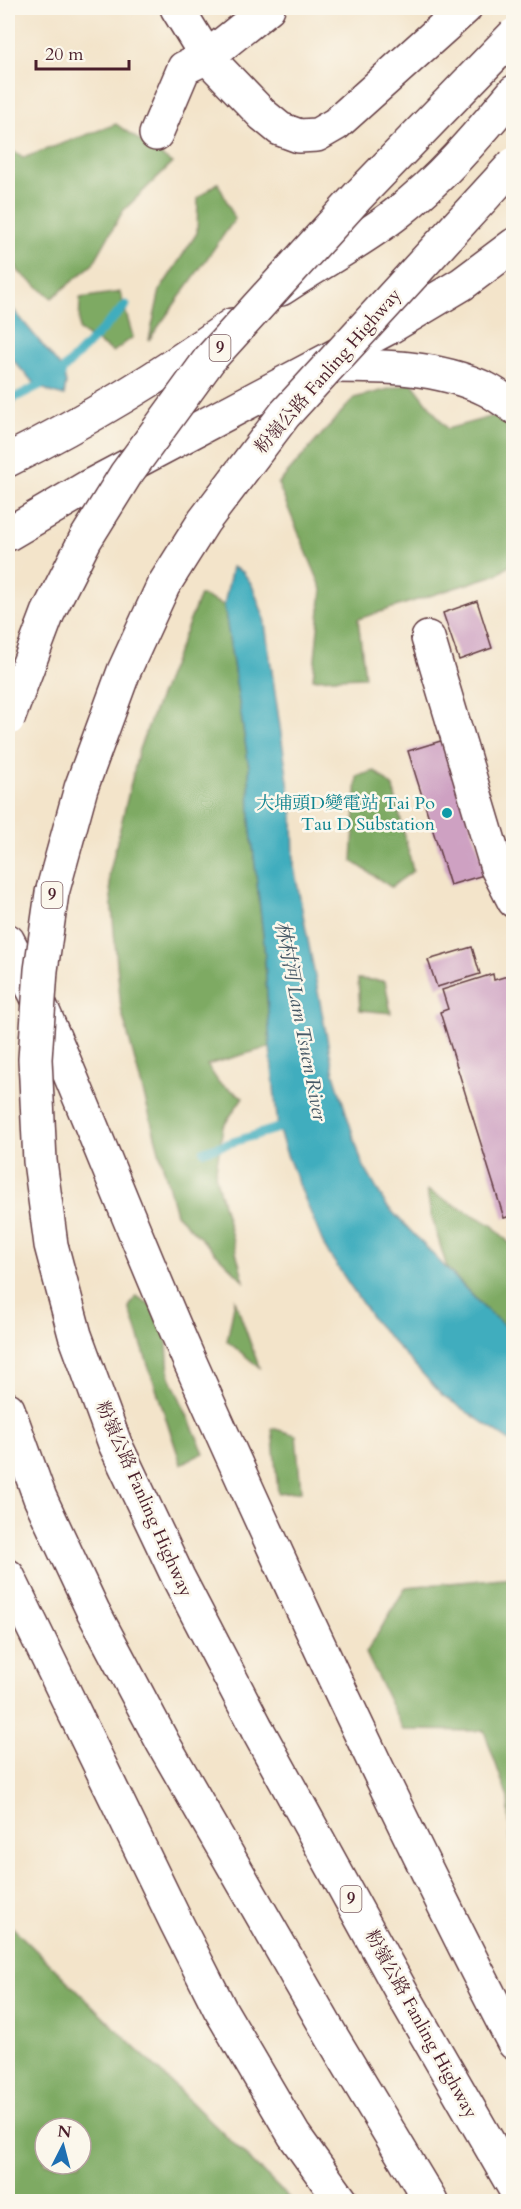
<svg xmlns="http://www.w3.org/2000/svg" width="521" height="2209" font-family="Cardo,'Noto Serif TC',serif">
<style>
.forest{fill:#7eaa63;stroke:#646447;stroke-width:1.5;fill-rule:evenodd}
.water{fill:#40adbe;stroke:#456674;stroke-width:1.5}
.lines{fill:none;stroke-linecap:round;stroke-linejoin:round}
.stream{stroke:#40adbe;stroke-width:9}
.building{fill:#cea1c2}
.minor-casing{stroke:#633d43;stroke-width:36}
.major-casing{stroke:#633d43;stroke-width:36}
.highway-casing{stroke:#633d43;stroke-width:36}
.minor{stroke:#fff;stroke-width:33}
.major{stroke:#fff;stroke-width:33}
.highway{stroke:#fff;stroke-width:33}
.highway-bridge-casing{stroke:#633d43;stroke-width:36;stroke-linecap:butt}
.highway-bridge{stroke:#fff;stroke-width:33}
.culture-dot{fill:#0f9aa8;stroke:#fbf7ec;stroke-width:2}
.labels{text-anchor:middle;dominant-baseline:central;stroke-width:5;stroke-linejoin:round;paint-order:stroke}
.shield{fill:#fbf7ec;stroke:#7f6065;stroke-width:1.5}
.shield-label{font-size:16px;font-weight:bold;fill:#4a1f2b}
.street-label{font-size:18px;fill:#4a1f2b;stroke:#fbf7ec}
.culture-label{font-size:18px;fill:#0d838f;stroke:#fbf7ec;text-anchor:end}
.water-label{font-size:20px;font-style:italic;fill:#465866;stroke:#fbf7ec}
</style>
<rect width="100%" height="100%" fill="#fbf7ec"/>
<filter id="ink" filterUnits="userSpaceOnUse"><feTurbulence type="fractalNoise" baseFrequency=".0167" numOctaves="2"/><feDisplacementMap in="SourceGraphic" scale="12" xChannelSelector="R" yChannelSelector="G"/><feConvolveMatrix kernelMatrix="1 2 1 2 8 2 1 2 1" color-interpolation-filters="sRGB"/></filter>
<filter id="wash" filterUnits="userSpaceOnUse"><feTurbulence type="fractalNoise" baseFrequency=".008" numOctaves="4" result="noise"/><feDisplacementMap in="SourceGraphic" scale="24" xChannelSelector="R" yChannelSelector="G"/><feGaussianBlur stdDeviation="1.35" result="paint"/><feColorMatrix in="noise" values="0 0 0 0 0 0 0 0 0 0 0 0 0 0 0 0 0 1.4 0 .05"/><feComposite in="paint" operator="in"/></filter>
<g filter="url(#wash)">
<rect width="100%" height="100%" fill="#f3e4ca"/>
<g class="forest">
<path d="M116,124l56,39 -49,48 -30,53 -41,34 -33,-26 -11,-20v-104l15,10z"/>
<path d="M218,183l17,36 -86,121 11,-50 37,-57 1,-35z"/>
<path d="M120,292l13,45 -20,15 -34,-22 1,-32z"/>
<path d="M412,383l35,46 58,-16 8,50v100l-15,11 -140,45 7,58 -52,2 9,-90 -44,-105 76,-86z"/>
<path d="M200,595l24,10 25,162 1,55 14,121 6,104 -63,18 12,18 24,14 -20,30 -8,48 29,106 -68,-67 -55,-205 -12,-134 30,-126z"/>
<path d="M375,771l18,16 20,84 -22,16 -39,-26 5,-85z"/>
<path d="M358,979l27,2 6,32 -31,-3z"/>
<path d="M427,1190l65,35 21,22v86l-29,-25 -37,-40 -17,-57z"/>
<path d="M136,1296l29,17 4,61 35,79 -23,11 -52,-157z"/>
<path d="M235,1300l24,67 -32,-26z"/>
<path d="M272,1428l24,7 5,56 -23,2z"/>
<path d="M513,1577h1l-1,301 -5,-80 -24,-67 -81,-1 -37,-77 40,-66z"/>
<path d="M8,1923l284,278h-284zM45,2128h36v36h-36z"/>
</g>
<g class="water">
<path d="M8,303l55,67 3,13 -2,13c-30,-7 -37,-20 -56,-42z"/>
<path d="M232,567l11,5 9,13 12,32 29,199 1,51 11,58 29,149 28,89 24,42 98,103 29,25v110l-71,-48 -68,-74 -49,-73 -38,-93 -9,-27 -8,-81 -6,-104 -14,-121 -1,-55 -25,-162z"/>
</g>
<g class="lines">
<g class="stream">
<path d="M58,381l5,-11 63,-65"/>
<path d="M8,401l38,-19"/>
<path d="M204,1151l84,-26"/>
</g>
</g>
<g id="blocks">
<g class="building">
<path d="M477,601l15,47 -33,12 -16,-47z"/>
<path d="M444,740l43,134 -37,11 -42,-134z"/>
<path d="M472,947l8,27 -43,13 -9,-27z"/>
<path d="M493,974l1,6 20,-6 -1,247 -2,-5 -7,2 -64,-206 8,-3 -6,-19z"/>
</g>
</g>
</g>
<g filter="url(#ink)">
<use href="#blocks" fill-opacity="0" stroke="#633d43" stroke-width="1.5"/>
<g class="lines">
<g class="minor-casing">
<g id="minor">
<path d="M177,8l30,49 56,58 17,14 19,7 18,-1 19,-11 129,-116"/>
<path d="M156,134l28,-66 23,-11 61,-49"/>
<path d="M428,638l69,230 17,33"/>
</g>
</g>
<g class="major-casing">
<g id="major">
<path d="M281,289c38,-26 79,-47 115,-75 45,-35 81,-78 118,-122"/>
<path d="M323,366c54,0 113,-1 163,23 10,5 19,12 28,18"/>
<path d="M8,460c78,-39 153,-84 224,-135"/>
<path d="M8,534l80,-47 302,-160 72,-43 52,-39"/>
</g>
</g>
<g class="highway-casing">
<g id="highway">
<path d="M8,941l27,52c54,122 101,247 155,369 102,229 208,458 324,681"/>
<path d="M8,1409l32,89 53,113 70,132 169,294 99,165"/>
<path d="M8,1576l169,348 43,85 74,126 48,67"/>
<path d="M257,1729l148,269 109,189"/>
</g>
</g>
<use href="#minor" class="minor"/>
<use href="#major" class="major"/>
<use href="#highway" class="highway"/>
<g class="highway-bridge-casing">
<g id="highway-bridge">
<path d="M8,719l40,-106 37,-73 41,-66 83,-114 149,-164 156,-161"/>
<path d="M257,1729l-79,-152 -63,-133 -40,-109 -24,-90 -11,-84 -5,-102 6,-89 11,-77 29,-105 43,-117 39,-85 41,-65 81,-107 229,-250"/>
</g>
</g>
<use href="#highway-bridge" class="highway-bridge"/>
</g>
</g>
<circle class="culture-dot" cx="447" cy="813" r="6"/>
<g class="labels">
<g class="shield">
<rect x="209.5" y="335" width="21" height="26" rx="4.5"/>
<rect x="41.5" y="882" width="21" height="26" rx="4.5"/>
<rect x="340.5" y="1886" width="21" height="26" rx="4.5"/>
</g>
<g class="shield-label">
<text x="220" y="348">9</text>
<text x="52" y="895">9</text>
<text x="351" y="1899">9</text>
</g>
<g class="street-label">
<text transform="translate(328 371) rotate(-49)">粉嶺公路 Fanling Highway</text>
<text transform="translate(144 1499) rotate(66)">粉嶺公路 Fanling Highway</text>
<text transform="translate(421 2024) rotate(61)">粉嶺公路 Fanling Highway</text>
</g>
<g class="culture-label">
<text x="435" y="803">大埔頭D變電站 Tai Po<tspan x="435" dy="21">Tau D Substation</tspan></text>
</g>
<g class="water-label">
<text transform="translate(301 1021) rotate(79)">林村河 Lam Tsuen River</text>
</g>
</g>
<rect width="521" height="2209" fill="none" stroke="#fbf7ec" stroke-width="30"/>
<g transform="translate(63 2146) rotate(6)"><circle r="28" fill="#fbf7ec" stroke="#b4a19f" stroke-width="1.5"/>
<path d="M0-4.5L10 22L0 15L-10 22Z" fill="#1f6fb2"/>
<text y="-9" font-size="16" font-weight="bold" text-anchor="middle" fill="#4a1f2b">N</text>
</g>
<path d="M36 60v9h93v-9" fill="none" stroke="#4a1f2b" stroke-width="3"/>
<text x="45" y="60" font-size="18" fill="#4a1f2b" stroke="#fbf7ec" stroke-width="4.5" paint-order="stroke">20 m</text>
</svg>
